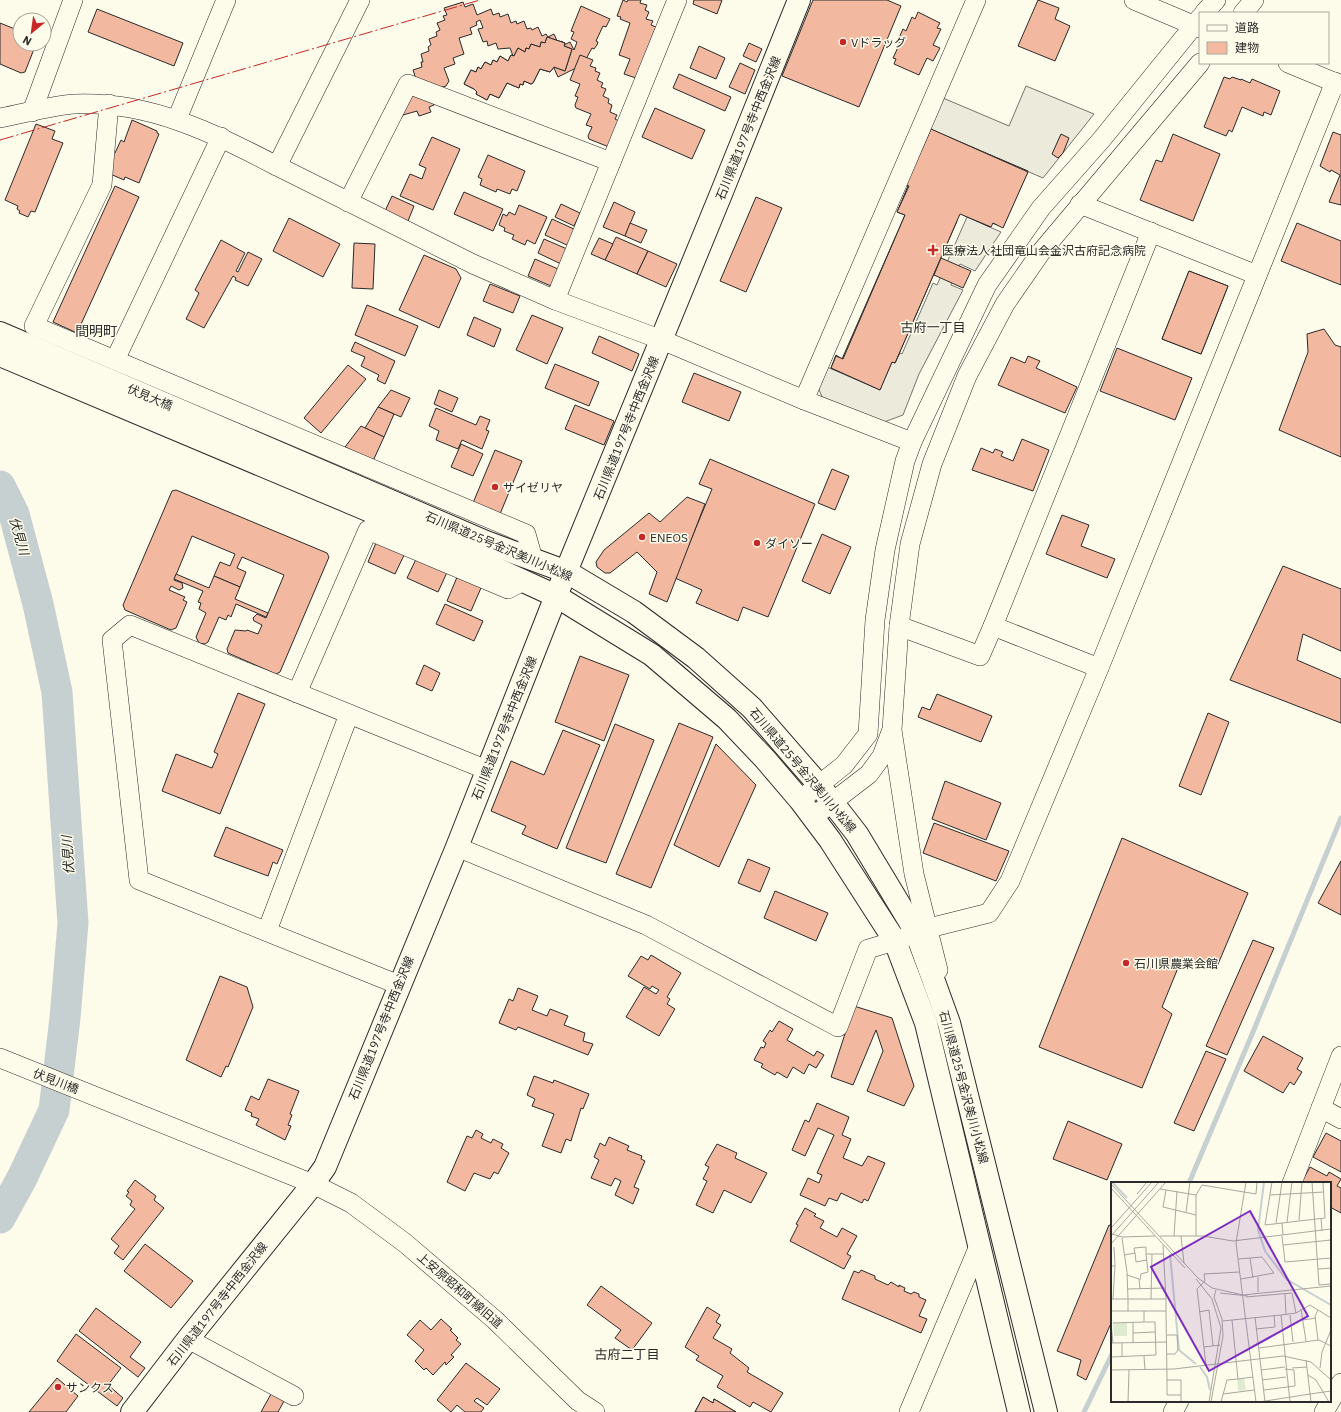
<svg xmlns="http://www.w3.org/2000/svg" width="1341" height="1412" font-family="'IBM Plex Sans','Noto Sans JP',sans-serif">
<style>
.parking{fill:#eceadb;stroke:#74746e}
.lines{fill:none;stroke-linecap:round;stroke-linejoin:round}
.stream{stroke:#c7d0d0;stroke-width:5}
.river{stroke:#c7d0d0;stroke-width:31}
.building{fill:#f2b8a0;stroke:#2b2b2b}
.minor-casing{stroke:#2b2b2b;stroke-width:20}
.major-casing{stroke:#2b2b2b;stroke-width:24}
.minor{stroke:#fdfbea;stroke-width:19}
.major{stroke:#fdfbea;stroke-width:22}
.power{stroke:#c62828;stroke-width:1;stroke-dasharray:14 3 2 3;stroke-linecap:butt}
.poi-dot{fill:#c62828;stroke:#fdfbea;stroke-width:1.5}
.labels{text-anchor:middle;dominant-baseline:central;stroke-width:3;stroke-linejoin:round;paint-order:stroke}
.poi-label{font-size:12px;fill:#2b2b2b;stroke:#fdfbea;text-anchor:start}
.street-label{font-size:12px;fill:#2b2b2b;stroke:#fdfbea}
.neighbourhood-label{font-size:13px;fill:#2b2b2b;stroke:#fdfbea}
.water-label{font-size:13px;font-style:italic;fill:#2b2b2b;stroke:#fdfbea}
.quarter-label{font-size:14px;fill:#2b2b2b;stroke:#fdfbea}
.inset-river{fill:none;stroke:#c7d0d0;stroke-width:2}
.inset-road{fill:none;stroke:#a9a89e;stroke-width:1}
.view{fill:#7b2cbf;fill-opacity:0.15;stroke:#7b2cbf;stroke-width:2}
.inset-edge{fill:none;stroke:#2b2b2b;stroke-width:2}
</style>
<rect width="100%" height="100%" fill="#fdfbea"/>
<g class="parking">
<path d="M1026,86l68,28 -51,64 -114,-49 14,-31 66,28z"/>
<path d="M967,217l34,15 -26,39 -15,-7 -9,21 12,5 -44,84 -16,41 -19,7 -62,-25 -4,-10 9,-20 53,23 12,-28 3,1 5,-10 2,1 31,-71 4,2z"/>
</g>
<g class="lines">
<g class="stream">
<path d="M1189,1183l64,-151 88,-214"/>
<path d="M1084,1412l28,-58"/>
</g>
<path class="river" d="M0,486l14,28 24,90 19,88 16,231 -8,95 -11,92 -32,68 -22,40"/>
</g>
<g class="building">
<path d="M623,0l4,2 1,-2h13l-1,3 7,2 -2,5 4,2 -3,7 7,2 -2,4 5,2 -20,51 -12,-4 6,-15 -11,-4 11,-32 -10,-4 1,-2 -4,-1z"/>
<path d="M694,0h28l-5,14 -24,-10z"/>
<path d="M813,0h74l14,6 -42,101 -77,-31z"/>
<path d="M1038,0l21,8 -4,11 15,7 -15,35 -37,-15z"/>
<path d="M463,2l2,5 8,-3 4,11 14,-6 2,6 6,-2 1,4 8,-3 3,9 5,-2 1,3 7,-3 3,8 4,-1 1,2 6,-3 4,9 4,-2 2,3 6,-3 4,9 4,-2 2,4 6,-3 4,8 3,-8 -6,-3 3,-7 -3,-1 10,-25 29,13 -4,8 -3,-1 -7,15 2,1 -1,3 -3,4 -2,-1 -6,11 2,3 -30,15 -5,-11 -7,4 -4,-9 -6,3 -1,-2 -7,2 -5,-2 -3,-8 -7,2 -3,-8 -12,1 -2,-6 -8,3 -1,-5 -4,1 -5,-13 5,-1 -3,-8 -4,2 1,3 -7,3 2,6 -13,4 5,16 -11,4 2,6 -11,4 5,13 -3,5 -10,3 -4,10 2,6 -5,2 2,5 -12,4 -2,-5 -14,4 -1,2 -12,-5 25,-36 -2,-6 9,-3 -1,-5h2l-2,-8 8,-3 -1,-4 3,-2 -2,-6 8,-3 -1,-4 4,-2 -3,-7 8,-3 -2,-4 4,-1 -3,-7z"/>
<path d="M97,9l86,34 -9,23 -86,-34z"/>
<path d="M918,12l22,11 -3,5 4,1 -8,16 7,3 -7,13 -6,-3 -8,17 -25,-11 2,-5 -3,-1 7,-15 -3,-1 6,-13 3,2 6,-14 3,2z"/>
<path d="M0,23l20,8v13h16l-11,28 -4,1 -21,-9z"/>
<path d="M547,37l18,6 -1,3 8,3 -7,22 -11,-4 -4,5 -10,-3 -7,14 -2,1 -7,-3 -1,4 -3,-1 -1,4 -12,-5 -8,15 -9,-4 -3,6 -11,-6 1,-2 -3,-3 -10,-5 7,-14 5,2 2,-5 3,2 4,-7 6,3 2,-5 4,2 3,-6 8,5 3,-6 3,1 4,-8 7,4 1,-4 3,1 2,-5 9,3 1,-5 4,1z"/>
<path d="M547,37l18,6 -1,3 8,3 -7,22 -11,-4 -4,5 -10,-3 -7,14 -2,1 -7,-3 -1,4 -3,-1 -1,4 -12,-5 -8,15 -9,-4 -3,6 -11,-6 1,-2 -3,-3 -10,-5 7,-14 5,2 2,-5 3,2 4,-7 6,3 2,-5 4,2 3,-6 8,5 3,-6 3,1 4,-8 7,4 1,-4 3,1 2,-5 9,3 1,-5 4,1z"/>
<path d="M749,43l13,6 -6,13 -13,-6z"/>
<path d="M699,46l26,12 -9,21 -26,-11z"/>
<path d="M580,55l13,5 -3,6 6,2 -1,3 5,2 -3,7 6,3 -2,4 5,2 -3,7 6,3 -1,4 4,2 -2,7 7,3 -2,4 4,2 -10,26 -20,-8 -1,-3 4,-9 -6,-2 5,-11 -15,-6 -1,-3 3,-8 -3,-1 5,-12 -10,-4z"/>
<path d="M740,63l15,7 -10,24 -16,-7z"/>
<path d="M679,74l52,23 -6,14 -52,-23z"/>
<path d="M1224,77l6,2 2,-2 9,3v-1l9,4 2,-4 28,12 -9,24 -7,-3 -1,4 -21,-9 -10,25 -3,-2 -3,6 -22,-9z"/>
<path d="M655,108l50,22 -13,29 -50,-22z"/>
<path d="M132,120l25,11v2l2,1 -20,49 -14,-6 -1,3 -16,-7 5,-21 2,1 6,-13 3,2z"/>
<path d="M36,124l19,7 -3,8 11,4 -28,69 -4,-1 -3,6 -9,-4 1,-2 -3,-2 1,-3 -13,-6z"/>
<path d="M930,129l98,42 -25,56 -11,-4 -2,4 -35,-16 -3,8 5,2 -62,142 -4,-2 -12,28 -48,-21 5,-13 6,4 63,-144 -8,-3 11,-26 -2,-1z"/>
<path d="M931,129l97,43 -25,56 -10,-5 -2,4 -31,-13 -65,149 -3,-1 -12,28 -49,-22 5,-12 7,3 62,-144 -8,-3 12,-26 -3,-1z"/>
<path d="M1333,132l8,3v70l-12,-3 11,-27 -9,-5 -1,2 -10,-6z"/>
<path d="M1061,134l8,4 -6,15 -5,5 -6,-4z"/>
<path d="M1173,134l47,20 -27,67 -53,-21 16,-40 6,2z"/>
<path d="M432,137l28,12 -27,61 -33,-14 10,-22 12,5 4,-11 -7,-3z"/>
<path d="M488,155l37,16 -8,20 -5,-2 -2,5 -13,-5 -1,3 -16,-7 2,-6 -4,-2z"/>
<path d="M115,186l24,11 -62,136 -24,-11z"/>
<path d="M464,192l39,17 -10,22 -39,-17z"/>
<path d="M392,196l22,10 -6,15 -23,-10z"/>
<path d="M756,197l26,11 -36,84 -26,-11z"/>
<path d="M614,202l21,10 -10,24 -22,-9z"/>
<path d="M561,204l19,9 -6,13 -19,-9z"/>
<path d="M519,205l28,12 -12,27 -8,-4 -2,5 -13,-6 2,-4 -10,-4 1,-3 -6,-3 4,-11 4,2 2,-4 6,3z"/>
<path d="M289,218l51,26 -17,33 -50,-26z"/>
<path d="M552,219l24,11 -7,16 -24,-11z"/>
<path d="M630,223l17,7 -6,13 -16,-7z"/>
<path d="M1297,223l44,18v44l-60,-24z"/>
<path d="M616,237l32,14 -11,23 -32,-14z"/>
<path d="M599,238l14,6 -8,16 -14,-6z"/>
<path d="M544,239l23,10 -6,15 -23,-11z"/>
<path d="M221,240l24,13 -9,18 2,1 10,-20 14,7 -14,27 -13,-6 1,-2 -3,-2 -29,52 -18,-9 13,-26 -4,-3z"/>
<path d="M354,243l21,1 -2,45 -21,-1z"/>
<path d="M648,251l29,13 -11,23 -29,-13z"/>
<path d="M424,255l32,14 5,9 -22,50 -40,-18z"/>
<path d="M941,258l30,13 -8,17 -29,-13z"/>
<path d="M535,259l23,10 -7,17 -23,-10z"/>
<path d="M1189,271l39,15 -27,68 -39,-15z"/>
<path d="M1189,271l39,15 -27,68 -39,-15z"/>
<path d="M490,284l30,12 -7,17 -30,-12z"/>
<path d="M367,305l51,21 -13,30 -50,-21z"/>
<path d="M532,315l31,13 -16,36 -31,-14z"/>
<path d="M474,317l27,12 -7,18 -27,-12z"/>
<path d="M1324,329l11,16 6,2v110l-62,-27 29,-78 -1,-18z"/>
<path d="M599,336l40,18 -7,17 -40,-18z"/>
<path d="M355,342l40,19 -10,23 -8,-4 2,-5 -18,-9 4,-9 -14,-6z"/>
<path d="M1117,348l75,30 -17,42 -75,-29z"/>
<path d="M1028,356l12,5 -4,7 41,19 -12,26 -67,-28 13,-28 14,6z"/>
<path d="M555,364l44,18 -10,24 -44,-18z"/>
<path d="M348,365l18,14 -45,54 -17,-15z"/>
<path d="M694,373l47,19 -12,29 -47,-19z"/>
<path d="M391,390l19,8 -9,19 -23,-10z"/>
<path d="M439,390l19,8 -6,14 -18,-8z"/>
<path d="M575,405l39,16 -10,24 -39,-16z"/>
<path d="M378,407l16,7 -10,23 -19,-9z"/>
<path d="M436,408l40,17 4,-9 10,4 -4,10 3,1 -7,18 -20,-9 -4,9 -22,-9 3,-9 -10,-5z"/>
<path d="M361,426l23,11 -11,24 -28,-14z"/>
<path d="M1022,439l27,11 -16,41 -61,-21 9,-22 12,5 2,-4 8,3 -2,4 12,5z"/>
<path d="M461,444l22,10 -10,22 -22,-9z"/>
<path d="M495,450l27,11 -22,53 -27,-11z"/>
<path d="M710,459l105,45 -47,113 -25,-10 -5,14 -42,-18 6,-13 -27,-12 37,-89 -13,-5z"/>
<path d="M832,469l17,7 -14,34 -17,-7z"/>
<path d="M176,490l151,63 2,4 -49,115 -4,2 -48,-21 -1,-4 8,-19 11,1 1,-1 11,4 4,-9 -8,-4 -1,-3 4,-4 9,4 18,-43 -42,-18 -5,11 9,4 -6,15 -26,-11 6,-14 10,4 5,-12 -43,-18 -18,44 8,3 1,5 -4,2 -8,-4 -2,4 16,7 -2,3 4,2 -11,26 -5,2 -46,-20 -2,-5 49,-114z"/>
<path d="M687,497l18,7 -38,98 -18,-8 8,-22 -20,-20 -27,21h-5l-8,-6 -1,-5 8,-12 45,-37 11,9z"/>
<path d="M1062,515l27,10 -8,21 34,13 -8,19 -61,-24z"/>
<path d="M822,534l29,13 -21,47 -28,-13z"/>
<path d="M378,538l28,13 -11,23 -27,-12z"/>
<path d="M418,555l31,13 -11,24 -31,-14z"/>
<path d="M1283,566l58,23v62l-38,-17 -6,26 44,19v44l-111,-43z"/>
<path d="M460,570l24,11 -13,30 -24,-10z"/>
<path d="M176,574l33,14 5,-12 26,11 -5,12 33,14 -2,4 -30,-13 -5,13 -3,-2 -2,5 -7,-3 -11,25 -3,2 -6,-1 -3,-6 10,-24 -7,-4 2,-6 -3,-1 5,-11 -29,-12z"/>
<path d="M445,604l38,17 -9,20 -38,-17z"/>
<path d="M580,656l49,19 -25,66 -49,-19z"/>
<path d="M424,665l16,8 -8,18 -16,-7z"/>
<path d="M238,693l27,11 -45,110 -58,-23 14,-37 36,14 6,-14 -4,-2z"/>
<path d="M937,694l55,22 -11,26 -63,-25 4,-10 8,3z"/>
<path d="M1208,713l21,9 -28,73 -22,-9z"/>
<path d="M679,723l34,14 -62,151 -35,-14z"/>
<path d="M615,724l39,16 -48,123 -40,-15z"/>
<path d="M563,730l37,15 -43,104 -35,-15 4,-8 -35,-15 20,-50 33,14z"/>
<path d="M716,744l40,41 -37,82 -45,-22z"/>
<path d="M945,781l56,22 -15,37 -54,-21z"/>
<path d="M934,823l75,28 -13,30 -73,-28z"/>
<path d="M226,827l57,23 -6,14 -4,-2 -5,14 -54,-20z"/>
<path d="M1122,838l126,55 -32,76 -34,-11 -20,49 10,7 -30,74 -103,-41z"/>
<path d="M748,859l22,9 -10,24 -22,-9z"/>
<path d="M1341,861v54l-23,-12z"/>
<path d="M775,891l53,22 -12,28 -52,-23z"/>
<path d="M1253,940l21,8 -47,107 -21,-9z"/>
<path d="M651,955l30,18 -14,24 3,2 -3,5 8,5 -16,27 -33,-19 18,-30 12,7 3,-4 -7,-4 -2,3 -22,-13 13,-20 7,4z"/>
<path d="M220,976l27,11 6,20 -25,60 -2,-1 -5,11 -35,-17z"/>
<path d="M518,988l20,8 -6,14 15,6 3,-7 18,7 -4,9 21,8 -2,8 10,3 -5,11 -70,-28 -2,3 -17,-7 10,-24 4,2z"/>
<path d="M854,1006l38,12 22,68 -10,20 -37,-15 16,-40 -7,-21 -23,55 -22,-8z"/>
<path d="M779,1021l14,8 -6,11 27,16 3,-5 7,4 -8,13 -7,-4 -5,10 -11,-7 -6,11 -10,-6 -2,3 -14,-8 2,-3 -9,-4 7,-13 3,1 2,-5 -3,-2 7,-11 2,2z"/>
<path d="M1263,1036l40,22 -6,11 5,3 -8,13 -4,-3 -7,11 -39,-22z"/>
<path d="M1206,1051l20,8 -32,72 -20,-8z"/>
<path d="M534,1076l19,7 1,-3 35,14 -6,15 -2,-1 -10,33 -5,-2 -5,14 -19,-7 12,-32 -22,-8 3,-7 -8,-4z"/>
<path d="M268,1079l31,12 -9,23 2,1 -4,10 3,1 -6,14 -29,-15 3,-6 -8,-3 1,-3 -7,-3 6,-14 8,4z"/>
<path d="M817,1103l32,14 -7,18 9,4 -8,19 19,8 6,-10 17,7 -17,38 -4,-2 -2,4 -21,-10 -4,8 -8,-3 -4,8 -25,-11 8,-17 11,5 3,-8 -5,-2 17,-38 -16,-7 -13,28 -13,-6 13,-30 4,2z"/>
<path d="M1068,1121l54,23 -15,36 -54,-21z"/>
<path d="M476,1130l7,4 -2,4 10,5 2,-4 10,5 -2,4 8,5 -11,21 -4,-2 -4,7 -16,-6 -9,18 -18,-9 20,-46 5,2z"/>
<path d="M1326,1133l15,8v31l-28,-15z"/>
<path d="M609,1137l20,9 -2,4 15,6 -1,3 4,2 -11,26 5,2 -6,15 -18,-9 6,-14 -6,-3 -4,8 -20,-8 8,-18 -5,-3 6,-14 5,3z"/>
<path d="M717,1144l20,9 -2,5 32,15 -16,30 -27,-13 -11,23 -17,-8 11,-24 -4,-2 6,-12 -4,-2z"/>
<path d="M1310,1167l17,9 2,-4 12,7 -4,7 4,2v25l-11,-6v-24h-29z"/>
<path d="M135,1180l21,16 -2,4 10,8 -41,52 -9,-7 5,-7 -8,-7 24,-30 -5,-4 2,-4 -6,-5 3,-4 -2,-1z"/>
<path d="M805,1208l11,6 -2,2 10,5 -4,7 17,9 5,-9 15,8 -10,18 4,2 -7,13 -54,-28 8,-16 -2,-1z"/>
<path d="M1109,1225l3,1v95l-26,59 -9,-5 4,-15 -24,-9z"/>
<path d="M145,1244l48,37 -22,27 -47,-37z"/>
<path d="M861,1270l14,6v3l13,6 3,-3 8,5v-2l6,3 -1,3 7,3 3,-2 5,2v3l7,3 -7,16 8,3 -6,14 -79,-34 12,-28 5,2z"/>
<path d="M601,1286l51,37 -20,27 -17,-12 6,-8 -34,-25z"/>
<path d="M707,1307l13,8 -4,7 5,3 -8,13 19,11 -2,4 19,15 -2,4 36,21 -12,19 -18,-10 -3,5 -33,-20 6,-11 -27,-16 3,-4 -14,-9z"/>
<path d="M96,1308l45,34 -11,15 15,11 -7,9 -59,-46z"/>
<path d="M441,1319l11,10 -2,1 8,8 -2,2 5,4 -10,11 3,2 -8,8 -1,-3 -12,13 -7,-7 -2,2 -9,-9 9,-11 -17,-15 13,-15 11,10z"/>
<path d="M76,1334l45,34 -13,17 15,13 -6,8 -60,-45z"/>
<path d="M466,1363l34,26 -13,16 -10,-7 -3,3 10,7 -3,4h-16l-8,-7 -6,7 -14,-12z"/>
<path d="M57,1378l21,18 -12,16h-37z"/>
<path d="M271,1394l13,7 -6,11h-17z"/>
<path d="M703,1397l10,6 1,-4 22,13h-41z"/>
<path d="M703,1397l10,6 1,-4 22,13h-41z"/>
</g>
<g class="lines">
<g class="minor-casing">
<g id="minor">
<path d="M1134,0l66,28"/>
<path d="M1204,13l12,-13"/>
<path d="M1243,13l11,-13"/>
<path d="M1288,63l53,22"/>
<path d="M109,104l-7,81 -68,141 492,208 7,25"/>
<path d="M32,112l41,-112"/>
<path d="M0,118c22,-4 54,-13 75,-14 75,-3 138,29 202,62l83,-166"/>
<path d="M177,119l49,-119"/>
<path d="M277,166l196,98 82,36 107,40 142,60"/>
<path d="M348,202l60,-118 203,78"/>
<path d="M1080,204l177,71"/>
<path d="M555,300l122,-300"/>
<path d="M115,360l106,-223"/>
<path d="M912,442l-108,-42 172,-400"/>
<path d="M899,626l81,30 13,-30"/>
<path d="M1099,668l-106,-42 158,-394"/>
<path d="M297,693l71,-163 140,59 15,-8"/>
<path d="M800,800l44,-35 24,-31 7,-114 10,-70 20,-89 7,-19 75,-157 54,-77 61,-69 98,-121"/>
<path d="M813,817l56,-43 13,-18 9,-24"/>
<path d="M457,847l189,78 192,102 30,-78 27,-8 34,-13 60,-15 21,-32 89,-213 236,-586"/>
<path d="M267,931l82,-217"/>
<path d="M938,970l-24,-96 -22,-144 7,-104 11,-82 22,-80 35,-88 38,-72 36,-52 159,-189"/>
<path d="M399,985l-260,-105 -27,-240 18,-15 357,145"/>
<path d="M0,1058l313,126 38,19 54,40 90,77 83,81 17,11"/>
<path d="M1321,1108l20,11"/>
<path d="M1292,1183l49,-127"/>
<path d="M188,1339l106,57"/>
<path d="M909,1412l70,-166"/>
<path d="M1173,1412l6,-11"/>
<path d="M1324,1412l17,-29"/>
</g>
</g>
<g class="major-casing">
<g id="major">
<path d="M0,333l486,209 81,30 67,40 62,46 56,50 67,77 38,49 59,98 33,91 97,389"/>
<path d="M0,355l375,158 181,83 96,59 75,64 38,40 35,41 30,40 65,101 31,82 93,389"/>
<path d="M132,1412l56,-73 125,-155 12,-17 132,-320 99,-251 165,-402 78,-194"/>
</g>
</g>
<use href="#minor" class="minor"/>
<use href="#major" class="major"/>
<path class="power" d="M0,140l480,-140"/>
</g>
<g class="poi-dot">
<circle cx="843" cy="42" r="4"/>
<path d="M931 244h4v4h4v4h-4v4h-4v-4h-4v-4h4z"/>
<circle cx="495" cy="487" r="4"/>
<circle cx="642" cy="537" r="4"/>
<circle cx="757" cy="543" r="4"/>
<circle cx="1126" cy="963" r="4"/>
<circle cx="58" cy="1387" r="4"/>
</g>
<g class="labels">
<g class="poi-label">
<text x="851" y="42">Vドラッグ</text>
<text x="942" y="250">医療法人社団竜山会金沢古府記念病院</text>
<text x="503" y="487">サイゼリヤ</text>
<text x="650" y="537">ENEOS</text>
<text x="765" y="543">ダイソー</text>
<text x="1134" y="963">石川県農業会館</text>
<text x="66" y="1387">サンクス</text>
</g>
<g class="street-label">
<text transform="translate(748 128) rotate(-68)">石川県道197号寺中西金沢線</text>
<text transform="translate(150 397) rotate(23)">伏見大橋</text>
<text transform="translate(626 428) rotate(-68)">石川県道197号寺中西金沢線</text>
<text transform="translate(499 546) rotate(23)">石川県道25号金沢美川小松線</text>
<text transform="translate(504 728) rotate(-68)">石川県道197号寺中西金沢線</text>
<text transform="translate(803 770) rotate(50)">石川県道25号金沢美川小松線</text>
<text transform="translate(381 1028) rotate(-68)">石川県道197号寺中西金沢線</text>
<text transform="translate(56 1081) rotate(21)">伏見川橋</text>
<text transform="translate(964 1087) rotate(75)">石川県道25号金沢美川小松線</text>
<text transform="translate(460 1290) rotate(41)">上安原昭和町線旧道</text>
<text transform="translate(217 1304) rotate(-52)">石川県道197号寺中西金沢線</text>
</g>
<g class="neighbourhood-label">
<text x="933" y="327">古府一丁目</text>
<text x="627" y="1354">古府二丁目</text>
</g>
<g class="water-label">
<text transform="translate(19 536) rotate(74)">伏見川</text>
<text transform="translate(68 855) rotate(-94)">伏見川</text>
</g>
<g class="quarter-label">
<text x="96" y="331">間明町</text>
</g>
</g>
<g transform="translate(1111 1182)">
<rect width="220" height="220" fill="#fdfbea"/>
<path d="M2,141h14v13h-13zM133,196l2,12 -8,1 -1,-12z" fill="#deebd1"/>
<path class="inset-river" d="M1,0l15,16M153,0l-6,48 7,21 21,28 45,26M59,72l9,96 17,14M89,185l7,10 3,13"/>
<path class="inset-road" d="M135,0l-10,61 20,159M161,0l-7,43 60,-7 -2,-36M201,0l7,103 12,-1M0,2l87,94 14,10 31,7 88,-9M0,6l74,80M49,7l36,6M55,8l-3,17 33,8M26,12l10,-12M159,13l54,-3M75,30l4,-30M210,36l1,13M188,38l3,-38M176,40l5,-40M165,41l6,-41M171,41l1,12M0,46l41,-46M1,52l10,3 33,-1M0,54l48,-54M49,54h43l30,5 98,-12M63,54l3,-45M70,54l3,27M85,54v-41l6,-10 54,9 1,-12M171,54l3,26 46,-4M11,56l5,34 1,27h38v12M0,62l55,-62M52,63l3,54M172,63l48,-5M3,65l1,19M24,71l1,9 11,-2M13,73l11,-2 -1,-5 12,-1v7h17M139,76l3,20M127,77l24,-2 12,16 -33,6M0,84h4l-2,33M207,87l13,-1M16,93l12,4 1,10M147,95v15M85,97l16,20 9,29 -12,74M29,98l1,-6 7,-2 -2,-18M17,107l37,-1M109,111l28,3M174,112l1,21M135,115l46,-4 4,20M0,117h17v12M40,117l1,-45M190,127l5,32M207,128l-3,6 3,24M0,129h55l1,69h14v22M88,130l10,-2 4,36M179,133l3,27M144,135l10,85M121,138l49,-5M192,138l13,-2M0,141l2,20M2,141l31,-1M145,147l19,-2 -1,-12M22,151l22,-1M56,153h10l1,15 -3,4h-8M0,161l56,-1M11,161v14M22,161v-21M93,165l16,-2M148,166l60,-8 12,6M33,174l1,14M0,175l45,-2 -1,-33h-11v-11M195,178l5,42M95,183l-9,-76 8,-8 -1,-7 36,-2M181,186l15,-1M209,186l2,-16 9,-22M0,188l63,-1 109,-13 28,6 20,18M150,188l24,-3M197,193l8,5 13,22M127,197l15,-2M56,198v15h14M151,198l24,-3M153,208l31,-4 -1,-16 -9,-1M112,212l31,-4M199,212l21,-3M17,220l1,-32M100,220l12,-66 -1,-17 -8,-22 2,-7M110,220l6,-22 11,-1 -6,-59 -9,1M148,220l51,-8M179,220l-9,-87 15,-2 14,-8 21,13"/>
<path class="view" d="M139,29l58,105 -99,55 -58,-104z"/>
<rect width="220" height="220" class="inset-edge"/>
</g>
<rect x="1199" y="12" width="130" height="52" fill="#fdfbea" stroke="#a9a89e"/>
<rect x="1207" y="25" width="20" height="6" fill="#fdfbea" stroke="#a9a89e"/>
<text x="1235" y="32" font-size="12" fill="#2b2b2b">道路</text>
<rect x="1207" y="42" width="20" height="12" fill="#f2b8a0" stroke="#a9a89e"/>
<text x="1235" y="52" font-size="12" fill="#2b2b2b">建物</text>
<g transform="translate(32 32) rotate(209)"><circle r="19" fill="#fdfbea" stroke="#a9a89e"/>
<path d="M0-3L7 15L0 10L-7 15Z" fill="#c62828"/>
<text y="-6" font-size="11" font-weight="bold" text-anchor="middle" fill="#2b2b2b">N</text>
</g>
</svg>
